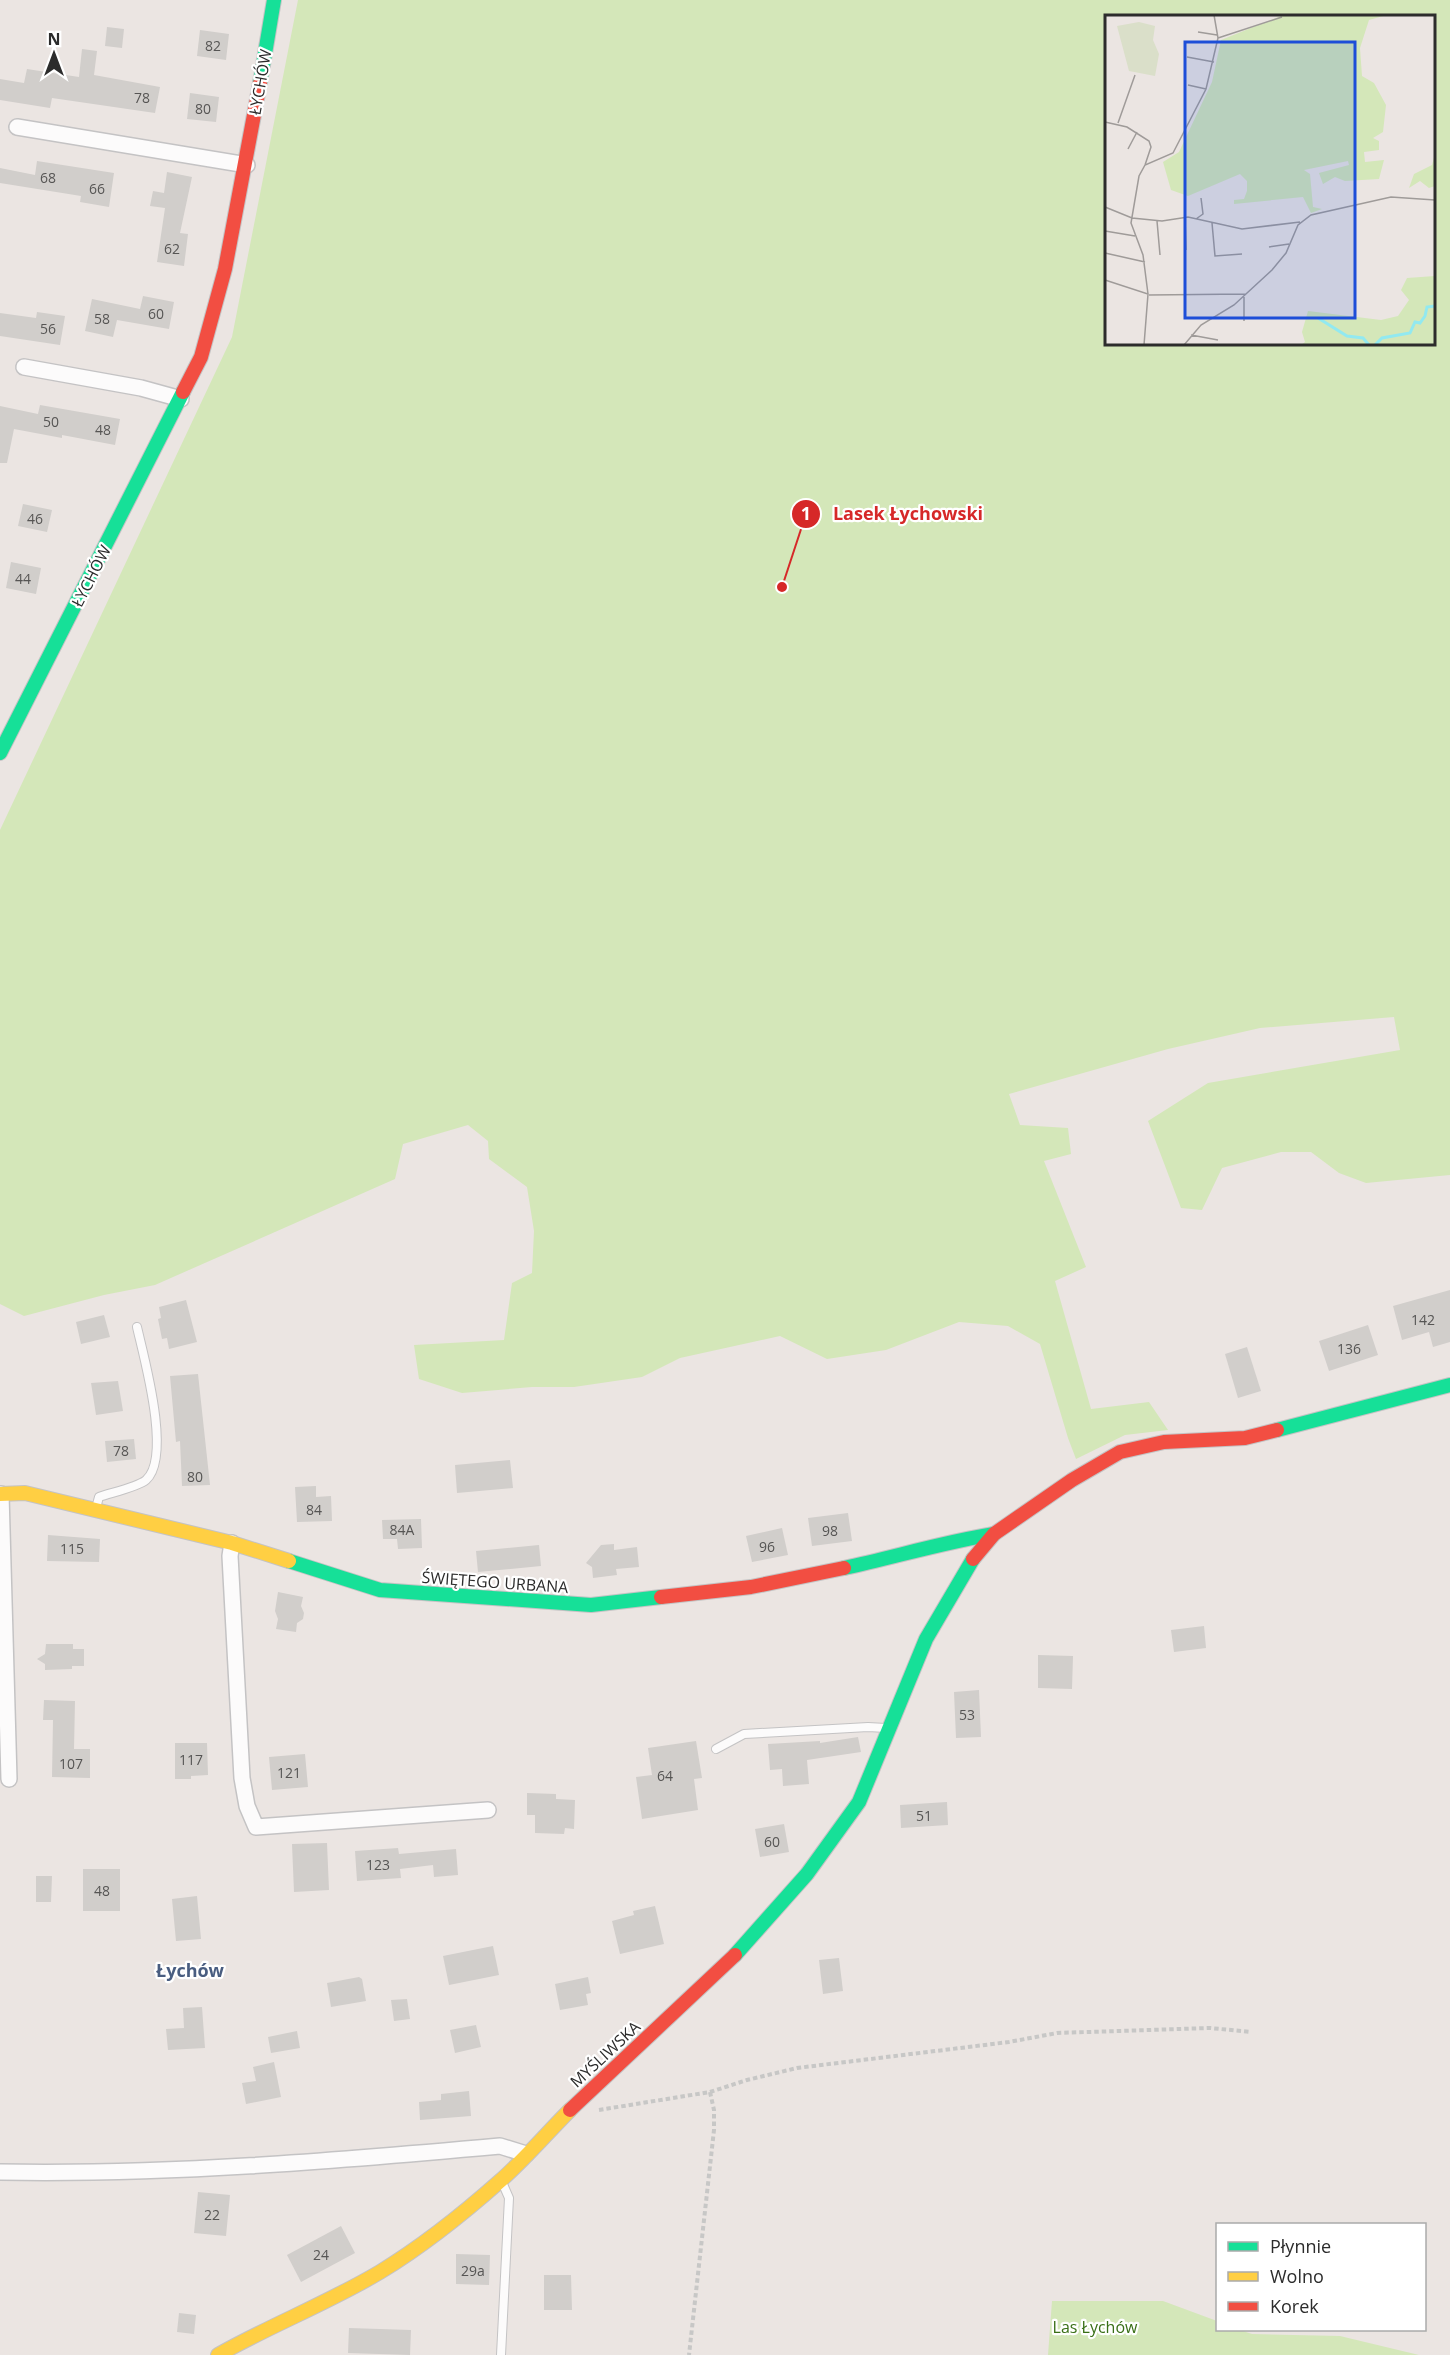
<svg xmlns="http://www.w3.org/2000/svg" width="1450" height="2355" font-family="'Open Sans',sans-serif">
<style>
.green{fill:#d4e7b9;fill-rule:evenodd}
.building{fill:#d1cecb}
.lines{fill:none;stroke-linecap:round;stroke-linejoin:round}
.lane-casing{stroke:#c4c3c4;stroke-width:10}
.street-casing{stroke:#c4c3c4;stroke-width:18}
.fast-casing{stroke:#c4c3c4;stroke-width:16}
.slow-casing{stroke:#c4c3c4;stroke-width:16}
.jam-casing{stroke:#c4c3c4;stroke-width:16}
.path{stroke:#c7c7c6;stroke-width:4;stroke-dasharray:4.5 3;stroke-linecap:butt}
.lane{stroke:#fcfbfb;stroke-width:8}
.street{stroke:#fcfbfb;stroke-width:15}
.fast{stroke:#16e098;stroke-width:14}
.slow{stroke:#ffcf43;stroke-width:14}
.jam{stroke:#f24e42;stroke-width:14}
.labels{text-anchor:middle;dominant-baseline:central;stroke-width:4.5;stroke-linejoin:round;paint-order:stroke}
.number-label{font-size:14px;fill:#565554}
.street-label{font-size:16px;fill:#2c2c2c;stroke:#fff}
.park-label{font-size:16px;fill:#396f16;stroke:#fff}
.neighbourhood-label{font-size:18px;font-weight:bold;fill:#495d80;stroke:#fff}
.inset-river{fill:none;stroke:#92e9f0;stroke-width:3}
.inset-road{fill:none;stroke:#9f9b99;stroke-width:1.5}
.view{fill:#1d4ed8;fill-opacity:0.15;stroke:#1d4ed8;stroke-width:3}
.inset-edge{fill:none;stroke:#2c2c2c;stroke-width:3}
.leader{fill:none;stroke:#d62828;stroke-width:2}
.callout-dot{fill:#d62828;stroke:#fff;stroke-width:2}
.mark-label{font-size:18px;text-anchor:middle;font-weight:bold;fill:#fff}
.callout-label{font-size:18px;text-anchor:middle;font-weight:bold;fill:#d62828;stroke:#fff;stroke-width:4.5;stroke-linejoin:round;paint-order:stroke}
</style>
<rect width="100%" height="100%" fill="#ebe5e2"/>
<g class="green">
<path d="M298,0h1152v1175l-84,8 -27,-10 -28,-21h-30l-59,16 -20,42 -21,-2 -33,-87 60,-38 192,-33 -6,-33 -134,11 -92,21 -159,45 11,31 48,3 3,26 -27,7 42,106 -31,14 36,128 58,-7 19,28 -43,5 -49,24 -8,-21 -28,-94 -32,-18 -49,-4 -73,28 -59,9 -47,-23 -100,22 -38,19 -68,10h-42l-70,6 -43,-14 -5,-34 90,-5 8,-57 20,-10 2,-42 -7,-44 -38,-28 -1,-18 -20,-16 -65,19 -8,35 -240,106 -51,10 -80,21 -24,-12v-474l232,-493zM1106,16h328v328h-328z"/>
<path d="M1052,2301h111l54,20 1,9h22l12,4 88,2 79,19h-371z"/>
</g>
<g class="building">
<path d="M107,27l17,2 -2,19 -17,-2z"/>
<path d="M200,30l29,4 -3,26 -29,-4z"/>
<path d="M82,49l15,2 -3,24 66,12 -5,26 -103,-15 -2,10 -50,-8v-21l24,4 3,-14 52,8z"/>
<path d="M190,93l29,4 -3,25 -29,-3z"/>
<path d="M37,161l77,12 -5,34 -29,-5 1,-6 -81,-13v-15l35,7z"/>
<path d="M167,172l25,5 -12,56 8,1 -4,32 -27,-4 8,-54 -15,-2 3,-15 11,2z"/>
<path d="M143,296l31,6 -5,27 -52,-9 -4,17 -28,-6 7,-32 48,10z"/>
<path d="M37,312l28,4 -5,29 -60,-9v-23l36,5z"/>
<path d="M40,405l80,14 -5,26 -53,-10v3l-48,-9 -7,34h-7v-57l38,8z"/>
<path d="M23,504l29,6 -5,22 -29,-6z"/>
<path d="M11,562l30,6 -5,26 -30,-6z"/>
<path d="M1450,1290v52l-17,5 -4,-15 -27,8 -9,-34z"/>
<path d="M186,1300l11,42 -28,7 -2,-11 -5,1 -4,-20 3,-1 -2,-11z"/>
<path d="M104,1315l6,22 -29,7 -5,-22z"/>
<path d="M1368,1325l10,30 -49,16 -10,-30z"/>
<path d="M1247,1347l14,44 -23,7 -13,-44z"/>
<path d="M198,1374l12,111 -28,1 -2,-45 -4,1 -6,-66z"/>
<path d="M118,1381l5,30 -27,4 -5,-32z"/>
<path d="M134,1439l2,20 -29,3 -2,-21z"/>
<path d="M510,1460l3,28 -56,5 -2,-28z"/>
<path d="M316,1486v11l15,-1 1,25 -35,1 -2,-35z"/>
<path d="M848,1513l4,28 -40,5 -4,-28z"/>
<path d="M421,1519l1,29 -24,1 -1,-10h-14l-1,-19z"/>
<path d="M782,1528l6,27 -36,7 -6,-26z"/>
<path d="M48,1535l52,4 -1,23 -52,-1z"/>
<path d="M614,1544v6l23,-3 2,20 -23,2 1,6 -24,3 -1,-11 -6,-4 15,-18z"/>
<path d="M539,1545l2,21 -63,6 -2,-21z"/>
<path d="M278,1592l25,5 -2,9 3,7 -1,6 -6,4 -1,9 -20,-3 2,-10 -3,-8z"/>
<path d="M1204,1626l2,22 -32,4 -3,-22z"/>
<path d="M46,1644h27v5h11v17h-12v3l-27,1v-6l-8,-5 8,-5z"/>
<path d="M1038,1655l35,1 -1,33 -34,-1z"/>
<path d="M979,1690l2,47 -25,1 -2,-46z"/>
<path d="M44,1700l31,1 -1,48h16v29l-38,-1 1,-57h-10z"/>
<path d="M858,1737l3,15 -54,8 2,24 -26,2 -1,-17 -12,1 -2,-26 52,-3v2z"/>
<path d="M696,1741l6,37 -8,1 4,31 -56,9 -6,-42 16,-2 -4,-27z"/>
<path d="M175,1743h32l1,32 -17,1v3h-16z"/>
<path d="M305,1754l3,33 -36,3 -3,-33z"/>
<path d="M527,1793l29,1v5l19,1 -1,29 -9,-1 -1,6 -29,-1v-18h-8z"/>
<path d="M947,1802l1,23 -47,3 -1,-23z"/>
<path d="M784,1824l5,28 -29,5 -5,-28z"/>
<path d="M327,1843l2,47 -35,2 -2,-48z"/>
<path d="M398,1848l1,6 57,-5 2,26 -24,2 -1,-12 -33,4 1,9 -44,3 -2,-30z"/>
<rect x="83" y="1869" width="37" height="42"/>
<path d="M36,1876h16l-1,26h-15z"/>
<path d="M197,1896l4,43 -25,2 -4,-42z"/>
<path d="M655,1906l9,38 -44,10 -8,-33 22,-6 -1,-4z"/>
<path d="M493,1946l6,29 -50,10 -6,-29z"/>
<path d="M839,1958l4,33 -20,3 -4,-34z"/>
<path d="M359,1977l3,2 4,22 -35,6 -4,-24z"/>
<path d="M588,1977l3,16 -5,1 2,11 -28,5 -5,-26z"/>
<path d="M407,1999l3,20 -16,2 -3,-21z"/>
<path d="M202,2007l3,41 -37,2 -2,-21 18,-1 -1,-20z"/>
<path d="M476,2025l5,22 -26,6 -5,-23z"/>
<path d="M297,2031l3,17 -29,5 -3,-16z"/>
<path d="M274,2062l7,35 -35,7 -4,-21 14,-2 -3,-14z"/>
<path d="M469,2091l2,25 -51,4 -1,-18 22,-2v-6z"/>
<path d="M198,2192l32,3 -4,41 -32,-3z"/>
<path d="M341,2226l14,27 -54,29 -14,-27z"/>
<path d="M456,2254l34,1 -1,30 -33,-1z"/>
<path d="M544,2275h27l1,35h-28z"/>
<path d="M179,2313l17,2 -2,19 -17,-2z"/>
<path d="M349,2328l62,2 -1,25 -62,-2z"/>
</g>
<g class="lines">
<g class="lane-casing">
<g id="lane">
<path d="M96,1508l3,-11c11,-4 39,-10 47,-17 26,-23 -2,-122 -9,-153"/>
<path d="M716,1749l28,-15 124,-7 18,1"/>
<path d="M501,2355l8,-157 -7,-16"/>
</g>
</g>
<g class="street-casing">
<g id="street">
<path d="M17,127l230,38"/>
<path d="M24,367l117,21 40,11"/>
<path d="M1,1494l8,285"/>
<path d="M232,1543l-2,13 12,222 5,28 9,21 232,-17"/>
<path d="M0,2172c167,3 334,-11 500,-26l26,8"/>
</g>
</g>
<g class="fast-casing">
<g id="fast">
<path d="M260,83l14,-83"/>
<path d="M0,753l183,-361"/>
<path d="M1277,1430l173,-45"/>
<path d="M289,1561l91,29 211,15 70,-8"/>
<path d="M844,1568c51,-11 100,-26 150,-34"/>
<path d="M735,1955l72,-81 52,-72 67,-163 47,-80"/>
</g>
</g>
<g class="slow-casing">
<g id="slow">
<path d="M0,1494l25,-1 207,50 57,18"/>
<path d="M218,2355c53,-30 110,-52 162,-83 41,-25 84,-59 120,-91 25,-22 47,-48 70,-71"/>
</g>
</g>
<g class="jam-casing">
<g id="jam">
<path d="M183,392l18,-35 24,-88 35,-186"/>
<path d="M973,1559l21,-25 78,-54 48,-28 44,-10 81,-4 32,-8"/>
<path d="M661,1597l90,-10 93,-19"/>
<path d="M570,2110l165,-155"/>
</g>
</g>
<g class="path">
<path d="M710,2092l37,-12 50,-12 212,-26 48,-9 153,-5 41,4"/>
<path d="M599,2110l111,-18 4,18v20l-25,225"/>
</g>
<use href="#lane" class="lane"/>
<use href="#street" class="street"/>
<use href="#fast" class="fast"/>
<use href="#slow" class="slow"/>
<use href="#jam" class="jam"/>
</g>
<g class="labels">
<g class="number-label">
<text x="213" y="45">82</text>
<text x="142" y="97">78</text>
<text x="203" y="108">80</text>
<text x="48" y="177">68</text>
<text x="97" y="188">66</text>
<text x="172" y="248">62</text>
<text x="156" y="313">60</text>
<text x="102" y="318">58</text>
<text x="48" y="328">56</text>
<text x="51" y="421">50</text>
<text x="103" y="429">48</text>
<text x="35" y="518">46</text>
<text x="23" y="578">44</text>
<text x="1423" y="1319">142</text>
<text x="1349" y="1348">136</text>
<text x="121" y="1450">78</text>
<text x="195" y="1476">80</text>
<text x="314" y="1509">84</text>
<text x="402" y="1529">84A</text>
<text x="830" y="1530">98</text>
<text x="767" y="1546">96</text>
<text x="72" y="1548">115</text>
<text x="967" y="1714">53</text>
<text x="191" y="1759">117</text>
<text x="71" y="1763">107</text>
<text x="289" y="1772">121</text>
<text x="665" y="1775">64</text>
<text x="924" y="1815">51</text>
<text x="772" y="1841">60</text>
<text x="378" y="1864">123</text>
<text x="102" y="1890">48</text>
<text x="212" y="2214">22</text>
<text x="321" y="2254">24</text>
<text x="473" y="2270">29a</text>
</g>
<g class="street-label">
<text transform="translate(260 82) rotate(-80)">ŁYCHÓW</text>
<text transform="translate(91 576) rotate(-63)">ŁYCHÓW</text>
<text transform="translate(495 1582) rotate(4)">ŚWIĘTEGO URBANA</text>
<text transform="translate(605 2054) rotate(-43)">MYŚLIWSKA</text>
</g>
<g class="park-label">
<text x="1095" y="2327">Las Łychów</text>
</g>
<g class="neighbourhood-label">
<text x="190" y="1970">Łychów</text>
</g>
</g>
<g transform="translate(1105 15)">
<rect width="330" height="330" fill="#ebe5e2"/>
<path d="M178,0h104l-18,5 -9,28 2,28 12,7 12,22 -3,27 -10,6 6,3v9l-15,2 1,10 19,-2 -5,19 -34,2 -10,-4 -12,7 -4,-11 30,-8 -1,-4 -44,9 6,4 3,33 9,2 -11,4 -8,-16 -69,7v-4l10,-1 3,-8v-10l-7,-7 -52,22 -17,-6 -8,-28 16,-10 33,-70 9,-42zM330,139v32l-6,2 -9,-7 -11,7 5,-14 18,-9zM330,261v69h-134l4,-3 -3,-10 6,-21 73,9 17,-4 11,-16 -8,-10 6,-12z" fill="#d4e7b9"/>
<path d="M34,7l16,4 -2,14 6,14 -4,22 -26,-5 -12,-45z" fill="#dadfc9"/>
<path class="inset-river" d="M213,303l29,18 16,2 6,7M270,330l7,-7 28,-5 5,-11 5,1 5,-7 2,-9 8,-1"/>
<path class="inset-road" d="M93,17l19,3M113,23l64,-21M82,42l27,5M83,70l18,4M0,107l22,5 22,14 2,6 -6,18M13,108l17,-48M23,134l9,-17M0,192l27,11 30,3 26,-4 54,12 58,-7M80,202l1,33M91,204l7,-5 -2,-16M52,206l3,34M107,208l3,33 27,-2M0,216l30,5M164,232l20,-3M0,238l40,9M0,265l43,14 -4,51M43,279l-5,-39 -12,-32 8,-47 6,-11 28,-12 33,-64 12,-51 -4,-23M44,280l97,-1M139,282v24M86,320l27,5M79,330l17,-20 33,-20 38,-35 14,-17 12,-28 13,-10 80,-18 44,3"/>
<path class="view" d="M80,27h170v276h-170z"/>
<rect width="330" height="330" class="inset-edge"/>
</g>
<path class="leader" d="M782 587L806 514"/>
<g class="callout-dot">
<circle cx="782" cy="587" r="6"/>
<circle cx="806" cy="514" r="15"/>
</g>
<g class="mark-label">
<text x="806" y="520">1</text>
</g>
<g class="callout-label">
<text x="908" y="520">Lasek Łychowski</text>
</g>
<rect x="1216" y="2223" width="210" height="108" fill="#ffffff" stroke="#ababab" stroke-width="1.5"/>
<rect x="1228" y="2242" width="30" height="9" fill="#16e098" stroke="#ababab" stroke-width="1.5"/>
<text x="1270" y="2253" font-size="18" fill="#2c2c2c">Płynnie</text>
<rect x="1228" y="2272" width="30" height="9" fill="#ffcf43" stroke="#ababab" stroke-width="1.5"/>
<text x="1270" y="2283" font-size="18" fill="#2c2c2c">Wolno</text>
<rect x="1228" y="2302" width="30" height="9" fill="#f24e42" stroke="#ababab" stroke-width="1.5"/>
<text x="1270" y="2313" font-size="18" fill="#2c2c2c">Korek</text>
<g transform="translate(54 54)" stroke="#ffffff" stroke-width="4.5" paint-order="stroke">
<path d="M0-4.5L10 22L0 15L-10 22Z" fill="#2c2c2c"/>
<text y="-9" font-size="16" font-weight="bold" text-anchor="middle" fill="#2c2c2c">N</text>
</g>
</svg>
